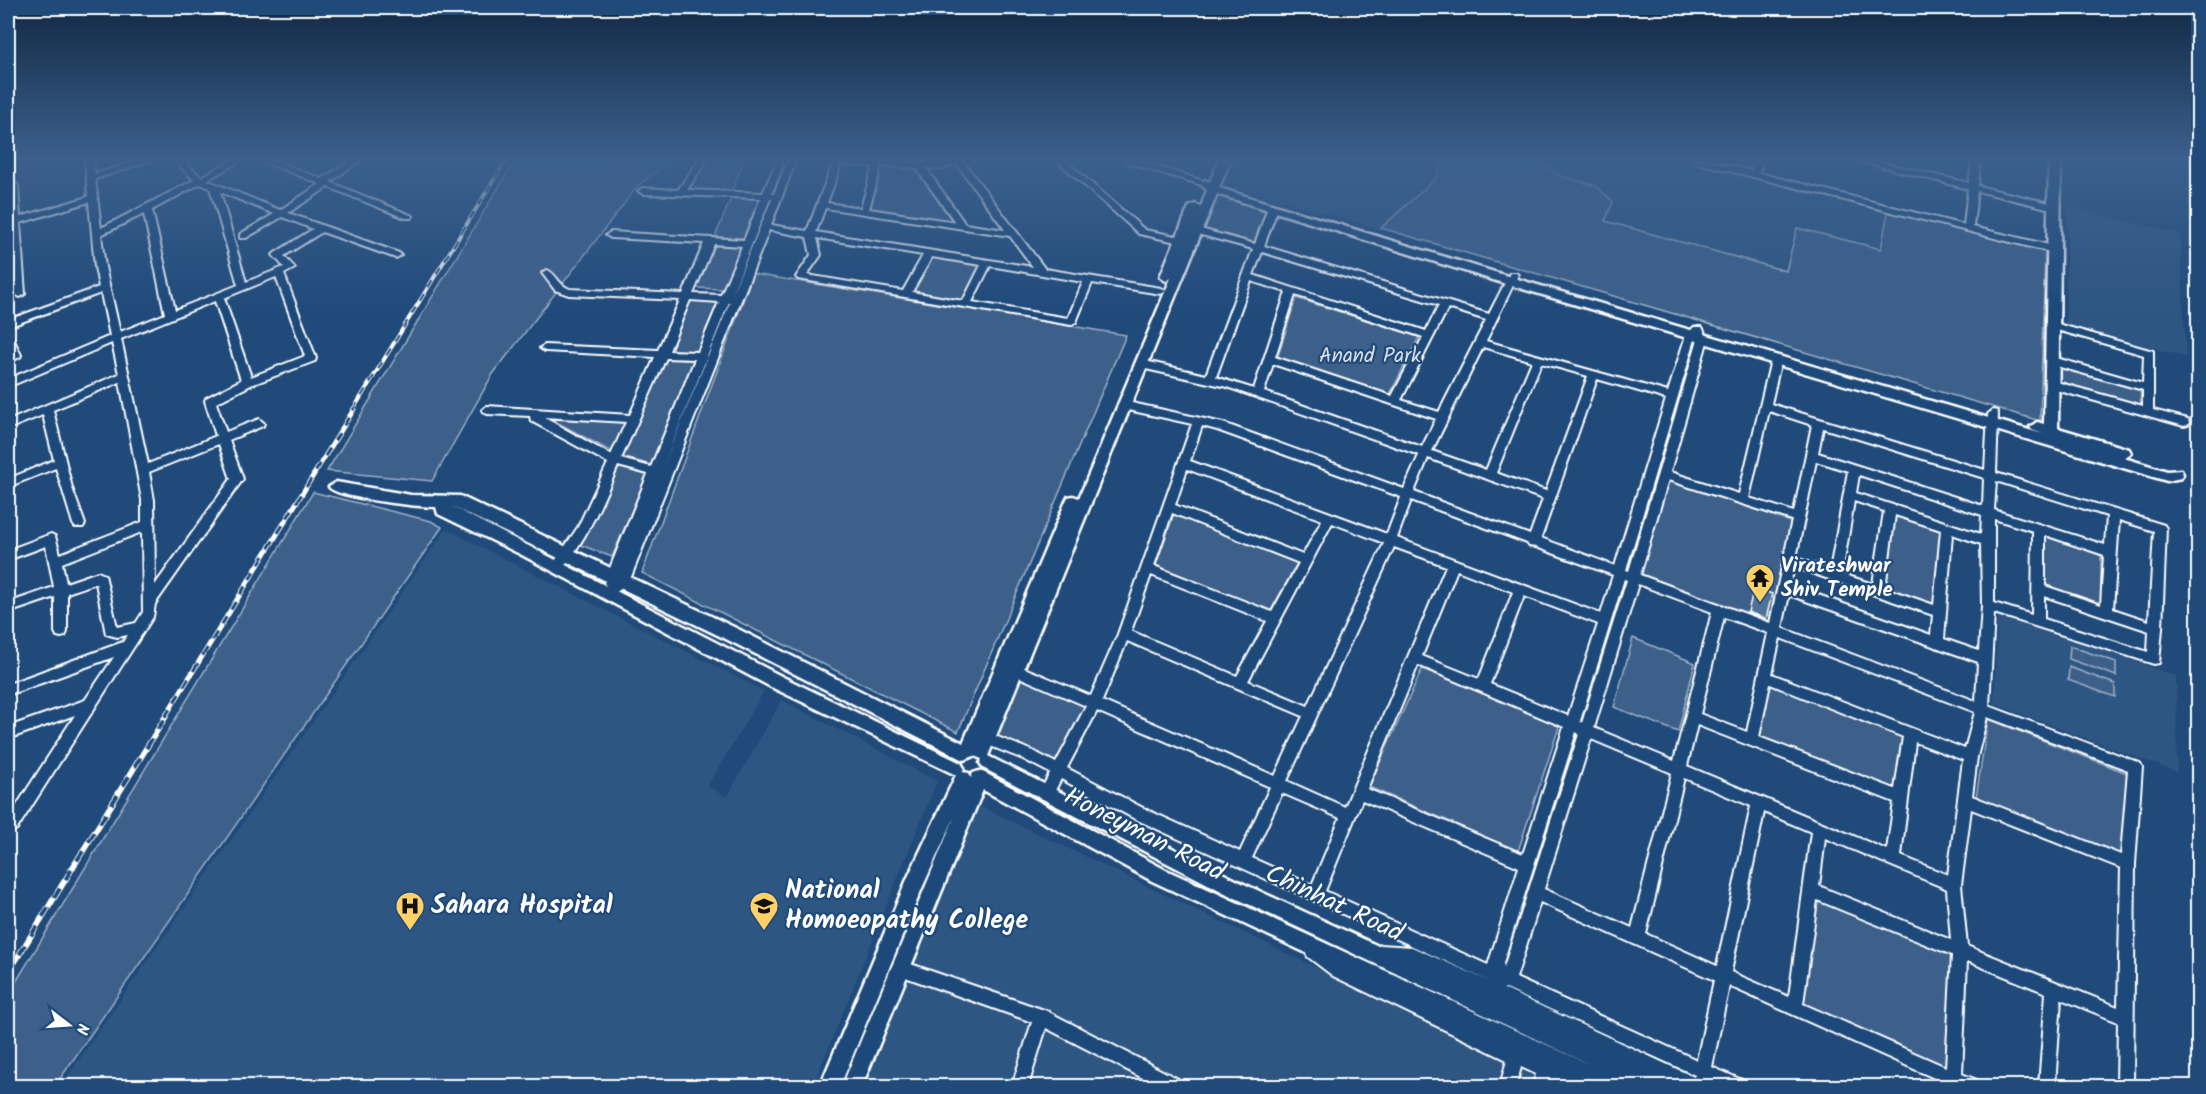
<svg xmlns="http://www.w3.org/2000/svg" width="2206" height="1094" font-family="Kalam,sans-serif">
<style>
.built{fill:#2e5683}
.green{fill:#3c618b;stroke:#9eb0c5;stroke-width:1.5}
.building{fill:#507197;stroke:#fff;stroke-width:1.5}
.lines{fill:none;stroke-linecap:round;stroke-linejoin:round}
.minor-casing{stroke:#fff;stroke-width:4}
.tertiary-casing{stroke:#fff;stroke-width:5}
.minor{fill:#1f4a7a;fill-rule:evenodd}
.tertiary{fill:#1f4a7a;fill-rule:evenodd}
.rail-far2-casing{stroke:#fff;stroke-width:4}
.rail-far1-casing{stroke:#fff;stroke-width:5}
.rail-casing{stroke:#fff;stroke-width:6}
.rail-far2{stroke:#1f4a7a;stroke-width:2;stroke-dasharray:8;stroke-linecap:butt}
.rail-far1{stroke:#1f4a7a;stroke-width:3;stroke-dasharray:9;stroke-linecap:butt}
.rail{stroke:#1f4a7a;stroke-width:4;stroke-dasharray:11;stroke-linecap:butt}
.labels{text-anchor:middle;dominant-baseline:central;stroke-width:4.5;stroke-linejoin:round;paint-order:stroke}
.park-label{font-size:21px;fill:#d8dfe8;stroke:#1f4a7a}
.poi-label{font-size:21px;font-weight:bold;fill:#fff;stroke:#1f4a7a;text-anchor:start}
.near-street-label{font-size:26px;fill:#fff;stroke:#1f4a7a}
.near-poi-label{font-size:26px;font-weight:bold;fill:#fff;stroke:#1f4a7a;text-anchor:start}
</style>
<rect width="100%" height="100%" fill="#1f4a7a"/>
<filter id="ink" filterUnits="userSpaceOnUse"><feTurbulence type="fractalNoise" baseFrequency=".0167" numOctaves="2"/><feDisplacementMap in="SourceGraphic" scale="12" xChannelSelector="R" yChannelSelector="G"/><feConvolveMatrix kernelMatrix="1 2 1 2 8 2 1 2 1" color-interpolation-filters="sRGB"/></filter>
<g filter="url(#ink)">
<g class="built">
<path d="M1231,160h449l368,91 -6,171 -822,-239z"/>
<path d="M2068,206l112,28 6,123 -121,-33z"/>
<path d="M446,529l318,162 -56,95 19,11 55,-97 155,81 -124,305h-752z"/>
<path d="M1998,613l178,63 1,96 -183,-68z"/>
<path d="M978,805l585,281h-700l48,-123z"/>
</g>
<g class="green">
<path d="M515,160h155l-33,27 -144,187 -61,107 -105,-10z"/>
<path d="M709,160h35l-12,31 -43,-2z"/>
<path d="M1444,160h76l28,7 13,9 35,10 17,16 -8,19 181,50 11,-43 84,21 7,-37 157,39 -5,170 -659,-193 55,-50z"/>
<path d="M880,167l34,1 39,54 -83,-12z"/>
<path d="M1211,194l56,16 -9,35 -62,-17z"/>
<path d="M731,198l29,1 -16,39 -29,-1z"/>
<path d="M712,246l29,1 -17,42 -29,-1z"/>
<path d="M930,257l51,9 -17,34 -52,-9z"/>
<path d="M753,274l373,61 -168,397 -316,-159z"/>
<path d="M693,293l29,1 -24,59 -30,-1z"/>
<path d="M1296,298l123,39 -30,59 -112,-37z"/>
<path d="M665,359l31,1 -45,105 -28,-8z"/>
<path d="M2058,365l82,24 1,19 -84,-25z"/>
<path d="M549,418l77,4 -12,31z"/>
<path d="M618,467l29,8 -35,82 -31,-12z"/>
<path d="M1667,479l124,43 -23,103 -130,-49z"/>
<path d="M313,492l118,29 11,6 -387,559h-47v-91z"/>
<path d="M1892,512l52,16 -9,81 -55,-18z"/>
<path d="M1174,514l123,49 -27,49 -114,-47z"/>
<path d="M2046,535l55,18v52l-57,-19z"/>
<path d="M1633,638l62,25 -17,69 -64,-25z"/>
<path d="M2070,646l46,16v14l-47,-17z"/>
<path d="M2069,667l46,17v13l-47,-17z"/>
<path d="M1422,669l138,55 -42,127 -149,-64z"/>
<path d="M1016,676l72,31 -33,60 -63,-33z"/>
<path d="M1769,682l135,52 -8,59 -141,-55z"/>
<path d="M1988,719l139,54 -5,82 -146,-57z"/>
<path d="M1816,894l140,60 -10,112 -146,-60z"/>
</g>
<path class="building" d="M1754,587l18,7 -6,25 -18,-7z"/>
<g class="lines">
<g class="minor-casing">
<g id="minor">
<path d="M85,160h8l2,14 45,-14h12l-57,19 6,49 93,-48 -20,-20h9l18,17 31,-17h10l-35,20 73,30 40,-26 -56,-22 -1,-2h11l48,19 29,-19h10l-31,22 83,34 -2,2h-6l-77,-31 -40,26 111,40 2,2 -5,3 -3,-1 -71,-25 -38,24 11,12 -11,6 32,84 -1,3 -64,24 -35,18 10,29 33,-13 5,4 -1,3 -34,14 14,39 -88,125 -2,13 -136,212 -9,4v-14l67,-104 -67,24v-12l77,-27 29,-43 -106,38v-11l115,-42 5,-7 -11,2 -11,-3 -10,-51 -29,10v39l-2,4 -4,1 -4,-1 -2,-4v-35l-47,16v-10l46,-16 -8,-41 -38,14v-10l43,-16 4,2 5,18 82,-32v-22l-22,-118 -67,28 19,78 13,36 -2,3h-8l-2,-3 -17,-56 -48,19v-8l46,-19 -11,-45 -35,14v-8l111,-47 -7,-31 -104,44v-8l102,-43 -9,-43 -93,34v-7l91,-33 -4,-20 -6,-65 -69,21 5,71 -5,3 -5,-3 -4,-69h-3v-5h3l-3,-35 5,-3 5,3 2,32 68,-20zM200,184l10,4 28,97 -63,25 -23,-100zM220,192l54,22 -34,20v4h6l36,-21 31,12 -38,24 -2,2 11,12 -38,15zM144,214l21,100 -45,18 -15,-65 -4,-32zM276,277l29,79 -54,21 -27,-79zM215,301l26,79 -35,18 -1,3 11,35 -68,28 -27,-125zM219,444l12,35 -76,106 -1,-85 -5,-28zM142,532l1,80 -7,11 -19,4 -12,-52 -7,-3 -32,11 -4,-20z"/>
<path d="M699,160h8l-20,30 76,3 14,-33h8l-13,33 2,1 14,-34h8l-25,65 36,6 27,-71 108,3 7,-3h13l83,109 116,19 5,3 -5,3 -69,-11 -16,39 -5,3 -273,-46 -2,-2 15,-22 -4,-18 -38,-7 -140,352 -2,3 -20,13 -4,-1 -2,-4 6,-6 -3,-4 44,-109 -30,-8c-16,37 -31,73 -57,104h-8l-2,-3 27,-40 30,-64 -77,-42 -1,-5 -43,-2 -5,-4 5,-4 143,9 25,-58 -110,-6 -5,-3 5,-3 113,5 22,-50 -111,-5 -14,-5 -13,-17 5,-3c10,4 10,14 23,19l113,5 21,-51 -93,-5 -5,-3 5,-3 133,8 17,-42 -118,-4 -5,-3 5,-3 35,2zM956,163l49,67 -40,-6 -39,-56 17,1zM841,165l32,1 -12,42 -34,-5zM881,166l35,2 39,54 -86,-13zM770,199h2l-41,97zM825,208l185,28 23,31 -217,-35zM817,238l106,17 -20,36 -96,-16 14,-20zM714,244l28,2 -21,49 -28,-1zM932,257l49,8 -18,36 -51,-9zM990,266l93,16 -15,36 -96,-16zM690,300l29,2 -21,50 -29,-1zM729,302h1l-68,167zM666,358l29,1 -44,108 -30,-8zM543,417l83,5 -15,33z"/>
<path d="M1056,160h9l80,70 36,7 5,3 -5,3 -42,-9z"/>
<path d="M1124,160h13l73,23 -5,3 -3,-1 -77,-23z"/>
<path d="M1693,160h14l45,11 3,-11h8l-4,13 205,52 4,-36 -111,-29h14l98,23 3,-23h8l-2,26 80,19 2,2 -5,3 -78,-19 -4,36 85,20 2,2 -5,3 -9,-1 -352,-89z"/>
<path d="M1272,207l5,3 -13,36 225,68 21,-41h6l2,2 -32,66 182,51 18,-57 8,-8h8l6,12 -38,133 69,22 32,-134 5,-4 5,4 -10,44 214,66 3,-56 5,-4 4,1 1,3 -2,59 168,52 2,3 -4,100 -3,35 -5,1 -160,-51 -5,93 151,57 2,4 -7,97 -2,222h-16l1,-64 -57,-23 -6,87h-16l7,-93 -79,-32 -5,113 15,6 2,6h-27l-223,-100 -17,81 30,13 2,6h-25l-9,-3v3h-32l-267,-123 -30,-2 -5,-3 -3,-5 3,-5 5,-3 31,2 79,35 -358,-164 -72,-39 -10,19 -5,2 -5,-2 -2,-4 11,-21 -27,-14 -48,-19 -2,-4 2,-4 5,-2 53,21 23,12 30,-57 -76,-33 -1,-4 1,-4 5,-1 76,32 27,-62 74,-210 -73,-16 -1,-3 1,-3 4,-1 100,22 181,66 15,-34 -192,-68 -86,-19 -5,-4 5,-4 65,15 47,-126 -59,-16 -2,-2 5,-3 58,16 12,-34zM1262,252l177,53 -13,26 -173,-56zM1251,281l35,11 -32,97 -38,-12zM1295,295l128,42 -31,59 -117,-39zM1448,308l38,12 -47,92 -38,-12zM1696,336l2,3 -69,232 -3,-1zM1483,347l49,14 -46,109 -54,-19zM1541,363l47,13 -42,115 -50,-18zM1273,364l163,55 -14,28 -158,-55zM1597,379l69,20 -51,167 -74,-28zM1769,411l43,14 -18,87 -45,-14zM1202,426l15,4 184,67 -14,37 -197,-73zM1823,428l161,50 -1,28 -165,-53zM1428,458l115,41 -13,36 -116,-43zM1816,461l32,10 -18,99 -34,-12zM1187,469l135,51 -19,35 -128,-50zM1859,475l123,40 -1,19 -125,-41zM1668,480l124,40 -22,103 -130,-48zM1996,481l111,35 -2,29 -111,-35zM1411,500l116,43 2,3 7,1 77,28 -12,39 -204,-76zM1854,501l30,10 -11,73 -31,-10zM1172,513l127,50 -27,49 -118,-46zM1895,515l46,15 -7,75 -49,-17zM1994,519l39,12 -1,84 -38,-12zM2119,520l35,11 -5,90 -36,-12zM1332,523l52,20 -76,163 -60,-25zM1952,534l29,10 1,62 -3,45 -35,-12zM2045,535l59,20 -3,50 -56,-19zM1394,547l52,19 -101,241 -58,-26zM1794,567l139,48 -2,20 -141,-50zM1457,570l56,22 -34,87 -57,-23zM1151,575l116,46 -30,55 -106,-45zM1624,579l3,1 -45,143 -2,-2zM1638,584l74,28 -38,149 -80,-33zM1789,595l189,67 -2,39 -194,-73zM1524,596l74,28 -30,92 -78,-32zM2044,596l105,35 -1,21 -104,-33zM1724,617l44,16 -21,99 -47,-18zM1780,638l195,74 -10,37 -193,-75zM1127,641l176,75 -28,60 -173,-75zM1418,665l146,62 -41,127 -156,-65zM1770,684l133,53 -8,52 -136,-52zM1097,711l173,76 -30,65 -97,-44 -76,-40zM1987,717l141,53 -7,85 -149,-59 5,-39zM1697,725l197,77 -7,48 -200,-84zM1576,732l3,2 -75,233 -1,-4zM1591,739l81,34 -40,155 -88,-39zM1915,742l48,18 -15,115 -47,-19zM1684,778l67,28 -34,160 -71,-32zM1282,793l58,25 -28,67 -60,-27zM1362,800l157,67 -31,98 -163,-74zM1971,809l150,59 -3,139 -151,-61 -6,-61zM1764,812l47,20 -22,165 -58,-25zM1825,838l122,51 4,51 -132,-54zM1817,900l135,55 -6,112 -143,-63zM1540,902l174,78 -17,80 -181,-82zM1504,988l191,87 -1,2 -190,-88z"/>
<path d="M2054,323l99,28v59l35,9 1,3 -1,3 -4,1 -135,-38 -1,-3 5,-4 90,25v-16l-94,-26 -1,-3 5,-4 90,26 1,-28 -94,-27 -1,-2z"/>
<path d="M8,335l4,1 9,19 -1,2 -4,2c-10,-4 -9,-17 -8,-24z"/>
<path d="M1313,944l30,22 242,114 2,6h-25l-12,-5 -1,5h-16l3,-12 -15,-7 -5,19h-16l7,-26 -174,-84 -25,-19 -3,-5 3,-5z"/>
<path d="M899,960l148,51 133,69 2,6h-24l-112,-58 -18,58h-16l20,-64 -138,-49 -3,-5 3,-5z"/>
</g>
</g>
<g class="tertiary-casing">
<path id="tertiary" d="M1219,160h11l-11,28 295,90 529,156 -11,-4 -2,-3 7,-5 7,2 5,-264h12l-3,268 71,21 2,4 -7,5 43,13 14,-1 2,4 -2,4 -14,3 -661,-197 -289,-90 -229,562 256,128 422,195 3,7h-32l-16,-7 3,7h-32l-440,-205 -169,-91 -121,296h-20l113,-270 -32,70 -83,200h-20l88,-209 48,-102 -185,-88 -251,-133 -82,-40 -2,-7c-16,0 -100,-9 -107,-20l7,-5 75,13 49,1 280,134 223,113 103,-242 2,-4 5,-1 6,2 92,-220 -5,3 -6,-4 29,-70 6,-3 6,3 6,-17 -8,-7 6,-3 5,2zM451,506l277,134 230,117 6,3 10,-4 8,3 -2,4 3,5 248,128 362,170 -429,-197 -179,-96 -6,-2 -6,2 -2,5 -2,-5 -7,-1 2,-4 -3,-5 -178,-86z"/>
</g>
<use href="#minor" class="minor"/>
<use href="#tertiary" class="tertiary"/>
<g class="rail-far2-casing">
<path id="rail-far2" d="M353,410l153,-250"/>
</g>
<g class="rail-far1-casing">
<path id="rail-far1" d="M165,717l189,-308"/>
</g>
<g class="rail-casing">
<path id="rail" d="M8,973l158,-257"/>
</g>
<use href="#rail-far2" class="rail-far2"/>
<use href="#rail-far1" class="rail-far1"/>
<use href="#rail" class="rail"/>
</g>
</g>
<linearGradient id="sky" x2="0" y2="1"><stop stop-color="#112943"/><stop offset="0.51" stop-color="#3c608d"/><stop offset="1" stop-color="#3c608d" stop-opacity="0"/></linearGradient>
<rect width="2206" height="313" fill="url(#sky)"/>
<defs>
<g id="temple-pin" transform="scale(1.5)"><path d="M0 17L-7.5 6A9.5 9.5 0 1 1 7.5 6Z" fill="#ffd166" stroke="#1f4a7a"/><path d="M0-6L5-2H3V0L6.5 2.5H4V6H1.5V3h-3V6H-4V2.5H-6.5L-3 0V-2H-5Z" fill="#111"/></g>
<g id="hospital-pin" transform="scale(1.5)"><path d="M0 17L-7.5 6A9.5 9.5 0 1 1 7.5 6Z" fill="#ffd166" stroke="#1f4a7a"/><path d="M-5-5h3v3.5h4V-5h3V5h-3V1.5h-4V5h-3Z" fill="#111"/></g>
<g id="university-pin" transform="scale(1.5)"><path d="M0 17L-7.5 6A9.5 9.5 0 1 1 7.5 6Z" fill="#ffd166" stroke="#1f4a7a"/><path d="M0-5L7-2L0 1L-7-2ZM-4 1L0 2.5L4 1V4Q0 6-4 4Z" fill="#111"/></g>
</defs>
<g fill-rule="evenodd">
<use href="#temple-pin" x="1760" y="578"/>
<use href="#hospital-pin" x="410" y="906"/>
<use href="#university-pin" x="764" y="906"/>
</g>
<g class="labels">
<g class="park-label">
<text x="1370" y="356">Anand Park</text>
</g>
<g class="poi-label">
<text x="1781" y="566">Virateshwar<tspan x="1781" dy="24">Shiv Temple</tspan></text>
</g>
<g class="near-street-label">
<text transform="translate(1144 835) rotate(27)">Honeyman Road</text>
<text transform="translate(1334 904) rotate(25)">Chinhat Road</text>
</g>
<g class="near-poi-label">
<text x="785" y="891">National<tspan x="785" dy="30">Homoeopathy College</tspan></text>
<text x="431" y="906">Sahara Hospital</text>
</g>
</g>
<rect width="2206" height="1094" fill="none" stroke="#1f4a7a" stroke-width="30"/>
<rect x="15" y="15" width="2176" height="1064" fill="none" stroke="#fff" stroke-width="2" filter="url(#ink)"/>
<g transform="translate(69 1025) rotate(107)" stroke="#1f4a7a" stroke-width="4.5" paint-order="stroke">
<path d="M0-4.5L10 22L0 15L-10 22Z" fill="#ffffff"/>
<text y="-9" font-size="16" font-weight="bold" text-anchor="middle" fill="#ffffff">N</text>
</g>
</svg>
